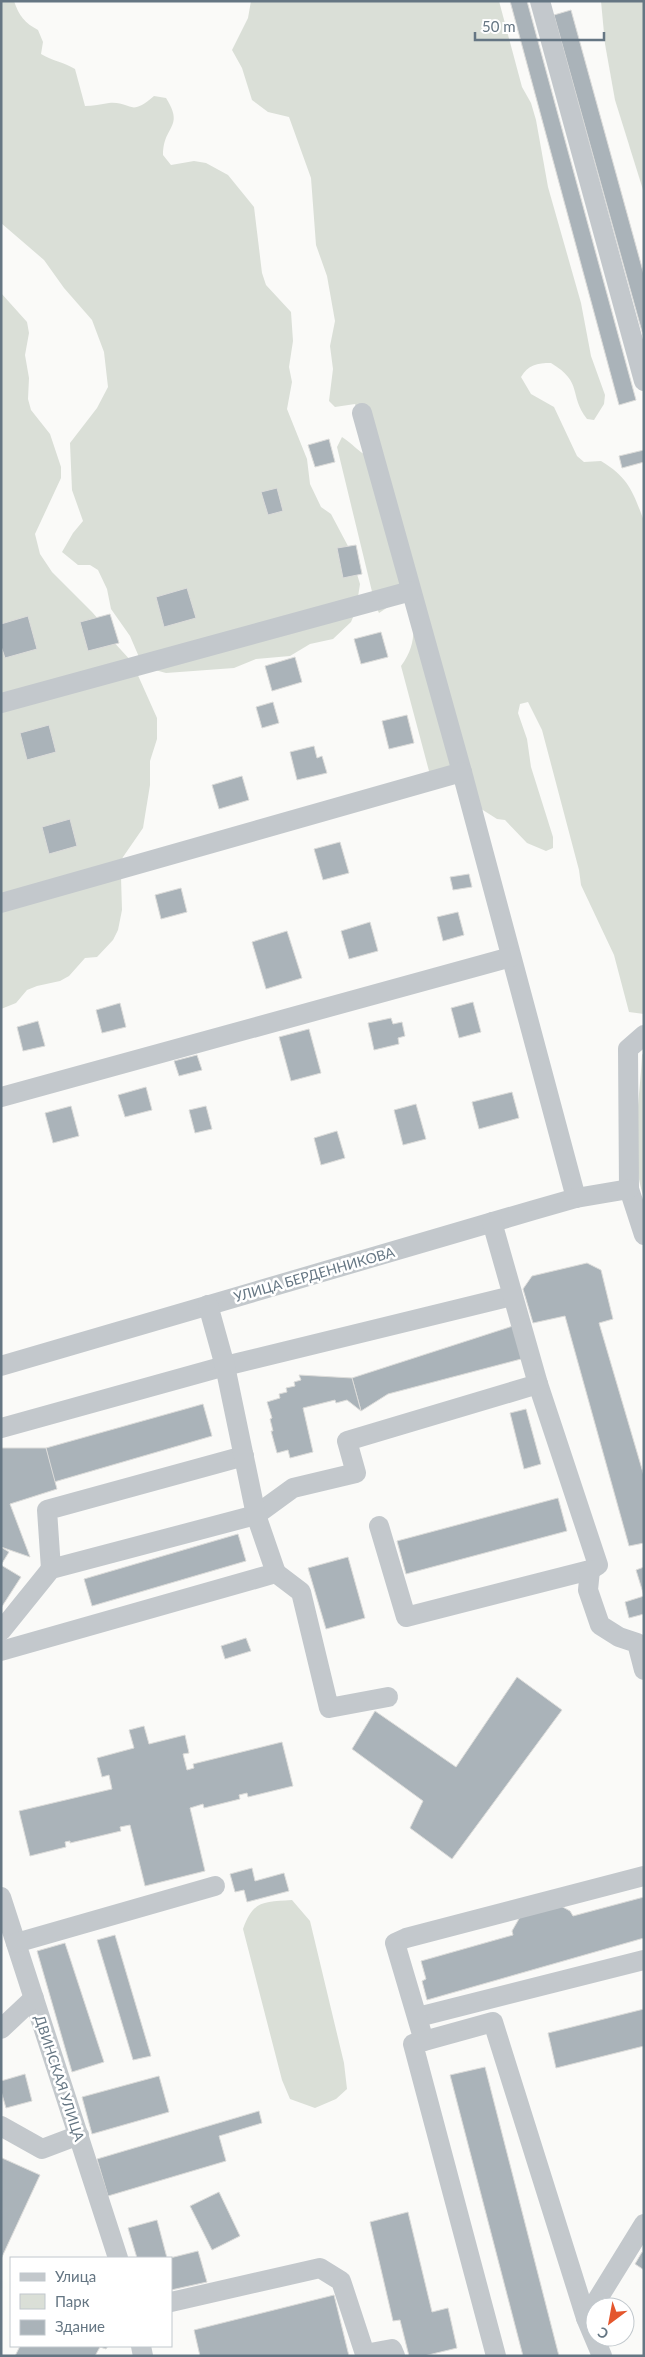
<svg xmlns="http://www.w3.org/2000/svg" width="645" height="2357" font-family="Lato,sans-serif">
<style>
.green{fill:#dadfd7}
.building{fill:#aab3b9;stroke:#dcdcda}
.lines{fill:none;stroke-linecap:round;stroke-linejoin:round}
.minor{stroke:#c3c8cc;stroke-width:20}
.labels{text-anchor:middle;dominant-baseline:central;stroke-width:5;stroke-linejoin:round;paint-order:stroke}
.street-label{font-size:14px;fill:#657683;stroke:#fff}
</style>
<rect width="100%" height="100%" fill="#fafaf8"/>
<g class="green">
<path d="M1,1h13c5,15 11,22 24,29l5,12 -2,12c11,7 23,8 34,15l10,37c8,0 16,-2 24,-3 23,-2 20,15 45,-7l12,2c19,30 -3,27 -3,57l8,10 23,-4 12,2 22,12 26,32 8,66 4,12 25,27 2,29 -4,26 3,15 -5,27 20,50 3,25 11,23 10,7 18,34 11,36 -4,26 -5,12 -18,17 -23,5 -20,12 -34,3 -22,9 -68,5 -11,-3 -16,-13 -9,-21 -19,-27 -4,-20 -9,-19 -8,-5h-12l-16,-13 11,-19 10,-12 -11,-31 -2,-47 27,-35 11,-21 -4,-35 -12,-32 -28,-32 -20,-28 -43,-37z"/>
<path d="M251,1h248l23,86 9,16 5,17 12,67 33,116 10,53 14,39 -1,9 -10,16 -7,-1c-19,-25 -3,-36 -36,-56 -14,0 -23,2 -30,14l10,17 23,13 23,49 7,6 17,-1c28,17 32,31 43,60v493l-15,-2 -15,-57 -33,-70 -2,-15 -37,-140 -14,-28 -8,2 -2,9 9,26 4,28 22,70v11l-7,3 -19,-8 -22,-23 -8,-1 -22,-14 -17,-22 -29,-12 -28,-105c16,-22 13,-37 10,-64l-17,1 -15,10 -4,-9 -38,-157 5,-10c10,6 16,15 26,19l-5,-35 -8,-17 -20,3 -6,-6 4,-32 -3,-23 5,-25 -8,-45 -11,-31 -5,-67 -22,-61 -21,-5 -16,-12 -10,-32 -10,-18 16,-32z"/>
<path d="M601,1h43v192l-29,-93 -10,-56z"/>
<path d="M1,293l26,29 2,11 -4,22 4,23 -1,21 3,11 19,24 11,33v11l-26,56 5,20 12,18 40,40 15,17 4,10 21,23 25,56v21l-7,22v24l-7,43 -20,29 -4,9 2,11 1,33 -4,20 -5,10 -16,17 -12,1 -16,18 -9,5 -23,5 -10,4 -11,13 -15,6z"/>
<path d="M644,1052v146c-15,-43 -4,-98 -2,-143z"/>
<path d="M292,1900l18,21 34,142 3,26 -11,10 -21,9 -25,-9 -8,-19 -39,-151c10,-29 21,-27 49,-29z"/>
</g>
<g class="building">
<path d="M510,1h17l109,399 -17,5z"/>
<path d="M571,10l73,265v64l-90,-324z"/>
<path d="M329,439l6,23 -20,5 -7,-22z"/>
<path d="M644,450v12l-22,6 -3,-12z"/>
<path d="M277,488l6,23 -15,4 -7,-23z"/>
<path d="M356,545l6,29 -19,4 -6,-30z"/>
<path d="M187,588l9,30 -32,9 -8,-30z"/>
<path d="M110,614l9,29 -31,8 -8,-29z"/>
<path d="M28,616l9,33 -32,9 -4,-12v-22z"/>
<path d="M381,632l7,25 -27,7 -7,-25z"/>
<path d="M295,657l7,25 -30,9 -7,-25z"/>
<path d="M273,702l6,21 -17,5 -6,-21z"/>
<path d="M407,715l7,28 -25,6 -7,-28z"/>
<path d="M49,725l7,27 -29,8 -7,-27z"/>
<path d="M314,746l3,12 5,-2 5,17 -30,7 -7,-28z"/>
<path d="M242,776l7,24 -30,9 -7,-24z"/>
<path d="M70,819l7,27 -28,8 -7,-27z"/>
<path d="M340,842l9,31 -26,7 -9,-31z"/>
<path d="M469,874l3,13 -19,3 -3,-13z"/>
<path d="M181,888l6,24 -26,7 -6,-24z"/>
<path d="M458,912l6,23 -21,6 -6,-24z"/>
<path d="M370,922l8,29 -29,8 -8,-28z"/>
<path d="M287,931l15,47 -36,11 -14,-47z"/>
<path d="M473,1002l8,30 -22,6 -8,-30z"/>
<path d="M120,1003l6,24 -24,6 -6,-23z"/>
<path d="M391,1018l2,6 9,-2 3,14 -7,2 1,6 -25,6 -6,-27z"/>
<path d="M38,1021l7,25 -22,5 -6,-24z"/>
<path d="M309,1029l12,44 -30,8 -12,-44z"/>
<path d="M197,1055l5,15 -23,6 -5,-15z"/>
<path d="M146,1087l6,23 -27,7 -7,-22z"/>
<path d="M512,1092l7,26 -40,11 -7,-27z"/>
<path d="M416,1104l10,35 -23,6 -9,-35z"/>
<path d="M71,1106l8,30 -26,7 -8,-30z"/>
<path d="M206,1106l6,23 -17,4 -6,-23z"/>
<path d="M337,1131l8,27 -24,7 -7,-27z"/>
<path d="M587,1263l14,7 12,49 -14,4 45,153v67l-15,3 -64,-230 -32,7 -10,-34 9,-13z"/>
<path d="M516,1325l9,33 -137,36 -27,17 -9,-33z"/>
<path d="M299,1375l53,3 9,33 -14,-11 -11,3 -1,-3 -32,8 10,44 -23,6 -2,-8 -11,3 -6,-22h2l-3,-12 2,-1 -5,-16 13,-4 -1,-4 8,-2 -1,-4 9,-2 -1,-4 7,-2z"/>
<path d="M203,1404l9,32 -158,46 -8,-34z"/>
<path d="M526,1409l15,55 -17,5 -14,-56z"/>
<path d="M1,1448h45l11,41 -47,15 20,53 -29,-10z"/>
<path d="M558,1498l9,33 -161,43 -9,-33z"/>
<path d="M238,1534l8,27 -154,45 -8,-27z"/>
<path d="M1,1547l8,5 -8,13 20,12 -20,31z"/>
<path d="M348,1557l17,61 -39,11 -18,-61z"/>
<path d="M644,1567v47l-15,4 -4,-16 19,-6 -8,-26z"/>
<path d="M246,1638l5,13 -26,8 -4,-13z"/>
<path d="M517,1677l45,33 -110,149 -42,-31 13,-27 -71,-52 23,-38 81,56z"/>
<path d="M144,1726l5,18 36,-9 4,18 -6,1 4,16 7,-2 -1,-4 89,-22 11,44 -45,11 -1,-4 -8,2 1,4 -36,9 -1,-4 -13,4 15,63 -60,15 -15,-61 -10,2 1,4 -51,12v-2l-5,1 1,5 -36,9 -11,-45 93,-22 -3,-14 -7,2 -5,-19 37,-10 -5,-18z"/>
<path d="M252,1868l3,13 29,-8 5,18 -42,11 -3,-12 -9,2 -5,-18z"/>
<path d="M644,1897v41l-217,62 -5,-19 4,-2 -5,-18 92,-26 -1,-4 8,-14 39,-12 11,6 3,5z"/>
<path d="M115,1935l36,121 -18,4 -36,-120z"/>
<path d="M65,1943l39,119 -32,10 -35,-121z"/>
<path d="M644,2009v37l-88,22 -8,-35z"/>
<path d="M485,2067l74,289h-36l-73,-281z"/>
<path d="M25,2074l7,27 -26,7 -5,-17v-10z"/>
<path d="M159,2076l10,36 -77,22 -10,-37z"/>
<path d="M259,2111l3,12 -43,13 7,25 -118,35 -11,-37z"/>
<path d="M2,2158l38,17 -39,84v-100z"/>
<path d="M219,2192l21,44 -28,14 -22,-44z"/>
<path d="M408,2212l24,100 16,-4 9,40 -33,8h-15l-9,-36 -7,1 -23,-99z"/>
<path d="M157,2220l10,38h-30l-9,-30z"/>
<path d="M198,2251l9,31 -36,8 -1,-32z"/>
<path d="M642,2252l2,1v17l-9,-6z"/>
<path d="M334,2295l15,61h-149l-6,-26z"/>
<path d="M20,2346h88l-2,3 -6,-2 -5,9h-80z"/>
</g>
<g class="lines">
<g class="minor">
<path d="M540,1l104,380"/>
<path d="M362,413l100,359 114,426"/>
<path d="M1,703l410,-112"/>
<path d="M1,903l461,-131"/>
<path d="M644,1035l-16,14 1,140 15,46"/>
<path d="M1,1097l510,-140"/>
<path d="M1,1366l533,-156 42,-12 53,-9"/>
<path d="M1,1428l224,-62 287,-70"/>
<path d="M379,1526l27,91 184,-47 8,-5 -60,-181 -46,-162"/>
<path d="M51,1569l-4,-59 197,-54"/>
<path d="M590,1570l-2,20 12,35 19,12 18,6 7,27"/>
<path d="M276,1573l25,19 28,116 59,-11"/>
<path d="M1,1631l50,-62 205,-54 37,-27 63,-15 -9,-32 191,-57"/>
<path d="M1,1651l275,-78 -20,-58 -31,-149 -17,-61"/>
<path d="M1,1897l117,361"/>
<path d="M16,1943l199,-57"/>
<path d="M418,2017l226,-57"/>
<path d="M1,2029l33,-31"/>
<path d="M424,2041l-29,-98 11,-5 238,-62"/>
<path d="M1,2126l41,23 37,-14"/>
<path d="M171,2302l149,-34 21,13 24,73 27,-5 3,7"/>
<path d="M586,2318l58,-94"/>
<path d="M141,2346l2,10"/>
<path d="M496,2356l-83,-312 80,-22 93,296 16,38"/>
</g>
</g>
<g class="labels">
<g class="street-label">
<text transform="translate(314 1274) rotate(-16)">УЛИЦА БЕРДЕННИКОВА</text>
<text transform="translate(60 2078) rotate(72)">ДВИНСКАЯ УЛИЦА</text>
</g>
</g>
<rect width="645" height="2357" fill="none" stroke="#657683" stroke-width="5"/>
<rect x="10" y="2257" width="162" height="90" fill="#ffffff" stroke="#c1c8cd"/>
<rect x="20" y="2273" width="25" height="8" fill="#c3c8cc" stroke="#c1c8cd"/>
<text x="55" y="2282" font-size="15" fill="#657683">Улица</text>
<rect x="20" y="2294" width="25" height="15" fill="#dadfd7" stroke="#c1c8cd"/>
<text x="55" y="2307" font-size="15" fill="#657683">Парк</text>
<rect x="20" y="2320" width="25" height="15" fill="#aab3b9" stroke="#c1c8cd"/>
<text x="55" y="2332" font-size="15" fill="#657683">Здание</text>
<g transform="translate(610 2322) rotate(212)"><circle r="24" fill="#ffffff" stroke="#c1c8cd"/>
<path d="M0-4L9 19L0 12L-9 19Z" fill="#e4572e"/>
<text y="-8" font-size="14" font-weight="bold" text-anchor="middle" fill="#657683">С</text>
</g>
<path d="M475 32v8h129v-8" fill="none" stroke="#657683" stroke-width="2.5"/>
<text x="482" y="32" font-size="15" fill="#657683" stroke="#ffffff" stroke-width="4" paint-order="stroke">50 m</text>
</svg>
